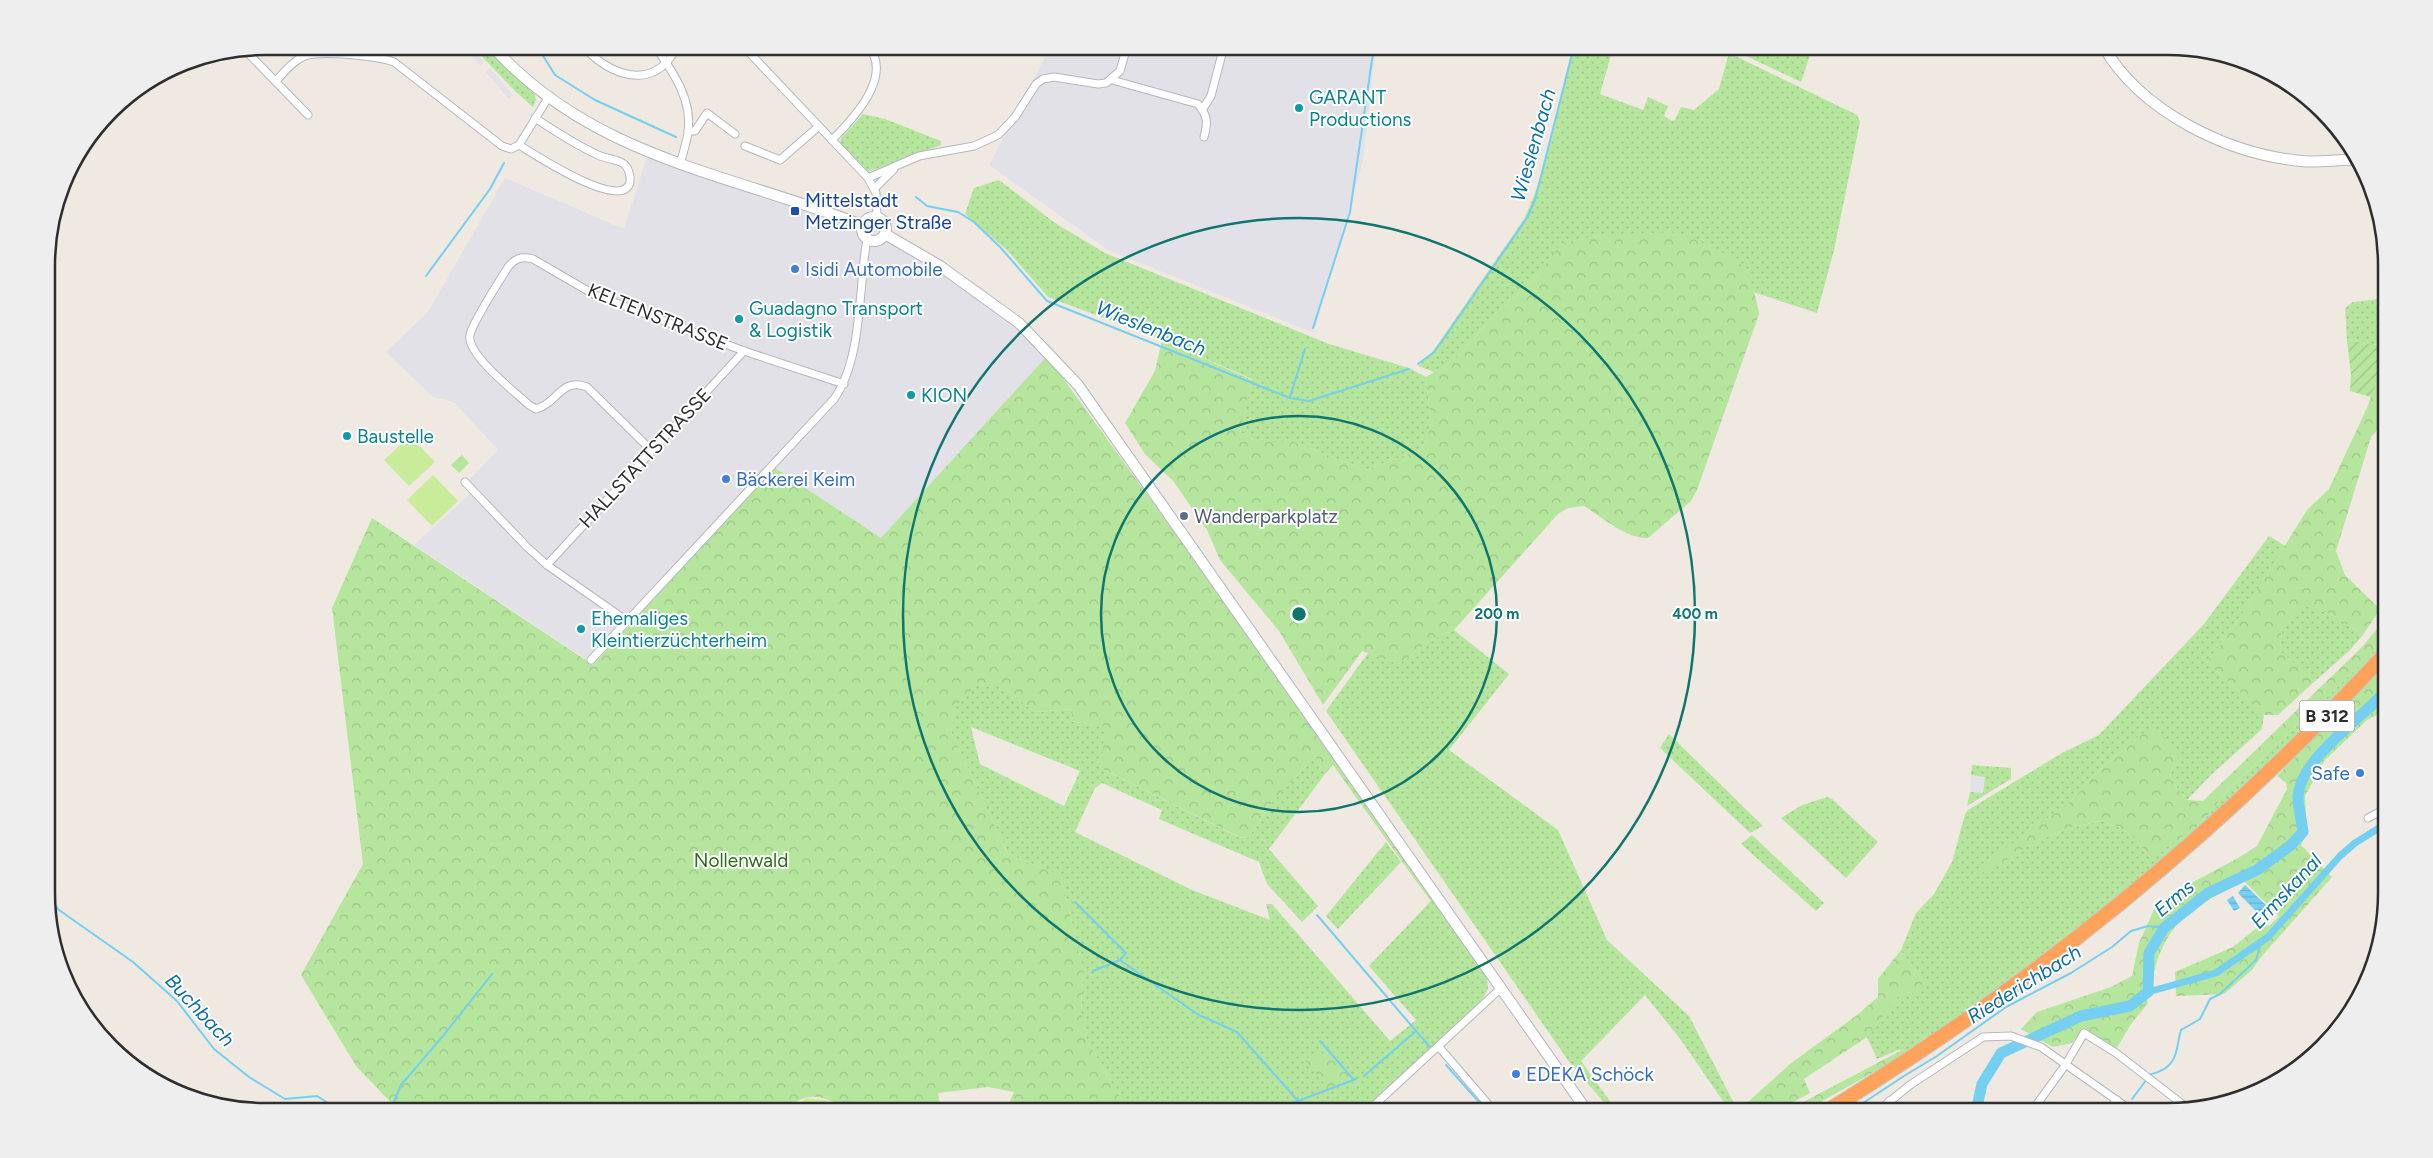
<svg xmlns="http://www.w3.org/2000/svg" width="2433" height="1158" font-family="Figtree,sans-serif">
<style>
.industrial{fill:#e3e1e8}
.grass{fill:url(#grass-dots);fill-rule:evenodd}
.forest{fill:url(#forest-crowns)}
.park{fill:url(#park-tufts)}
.garden{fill:url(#garden-furrows)}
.pitch{fill:#c9ec9a}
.water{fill:url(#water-rules)}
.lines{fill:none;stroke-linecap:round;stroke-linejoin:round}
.stream{stroke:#75cff0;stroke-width:2}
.canal{stroke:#75cff0;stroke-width:7}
.river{stroke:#75cff0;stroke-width:11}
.street-casing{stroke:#b4b7c1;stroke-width:9}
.secondary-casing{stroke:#b4b7c1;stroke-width:12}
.highway-casing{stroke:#c9c9c9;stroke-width:16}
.street{stroke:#fff;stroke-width:7}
.secondary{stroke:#fff;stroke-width:10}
.highway{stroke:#ffa35c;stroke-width:14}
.ring{fill:none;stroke:#0f766e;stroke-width:2.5}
.culture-dot{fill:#0f9aa8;stroke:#fff;stroke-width:2}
.transit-dot{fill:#1a4fb4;stroke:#fff;stroke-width:2}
.shop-dot{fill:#3f7fe0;stroke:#fff;stroke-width:2}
.service-dot{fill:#5c6f8a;stroke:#fff;stroke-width:2}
.labels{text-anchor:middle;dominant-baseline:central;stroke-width:4;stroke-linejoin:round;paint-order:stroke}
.shield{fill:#fff;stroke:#6d6d6d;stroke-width:1}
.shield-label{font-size:18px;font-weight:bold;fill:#2e2e2e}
.culture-label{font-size:19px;fill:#0d838f;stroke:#fff;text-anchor:start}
.transit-label{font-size:19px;fill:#164399;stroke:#fff;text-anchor:start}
.shop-label{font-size:19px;fill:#366cbe;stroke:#fff;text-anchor:start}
.street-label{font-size:19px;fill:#2e2e2e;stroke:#fff}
.service-label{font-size:19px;fill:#4e5e75;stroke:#fff;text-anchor:start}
.park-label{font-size:19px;fill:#2c6e1b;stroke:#fff}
.water-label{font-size:20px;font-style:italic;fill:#0d6fa3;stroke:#fff}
.rim{fill:none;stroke:#2e2e2e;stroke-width:2.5}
.centre{fill:#0f766e;stroke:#fff;stroke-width:2.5}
.ring-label{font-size:15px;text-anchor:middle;font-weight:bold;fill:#0f766e;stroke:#fff;stroke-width:4;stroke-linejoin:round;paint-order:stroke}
</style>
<defs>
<pattern id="grass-dots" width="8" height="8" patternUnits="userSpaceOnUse" patternTransform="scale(1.25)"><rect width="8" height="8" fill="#b6e59e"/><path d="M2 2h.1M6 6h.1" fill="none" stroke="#9dc588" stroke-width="1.8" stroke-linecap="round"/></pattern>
<pattern id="forest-crowns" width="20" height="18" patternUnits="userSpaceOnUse" patternTransform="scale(1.25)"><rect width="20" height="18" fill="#b6e59e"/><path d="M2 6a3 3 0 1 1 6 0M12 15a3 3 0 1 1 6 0" fill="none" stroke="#9dc588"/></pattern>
<pattern id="park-tufts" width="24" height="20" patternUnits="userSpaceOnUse" patternTransform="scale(1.25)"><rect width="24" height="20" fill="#b6e59e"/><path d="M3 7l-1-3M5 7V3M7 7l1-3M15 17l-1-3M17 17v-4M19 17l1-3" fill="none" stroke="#9dc588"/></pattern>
<pattern id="garden-furrows" width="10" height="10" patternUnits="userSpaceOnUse" patternTransform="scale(1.25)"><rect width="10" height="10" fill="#b6e59e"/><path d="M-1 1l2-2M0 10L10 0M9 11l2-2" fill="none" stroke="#9dc588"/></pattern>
<pattern id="water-rules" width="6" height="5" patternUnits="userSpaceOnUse" patternTransform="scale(1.25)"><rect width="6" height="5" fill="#75cff0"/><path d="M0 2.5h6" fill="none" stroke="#66b2ce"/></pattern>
</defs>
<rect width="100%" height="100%" fill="#efe9e1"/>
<g class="industrial">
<path d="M463,46h7l14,16 -4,3z"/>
<path d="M1051,46h325l-13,115 -49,172 -206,-83 -119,-85z"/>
<path d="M490,68l23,27 -4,4 -23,-27z"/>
<path d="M647,157l52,13 185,62 100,57 70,59 -172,191 -108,-73 -181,198 -179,-119 61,-56 -7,-8 30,-31 -44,-48 -21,-5 -47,-45 42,-40 77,-134 119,51z"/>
<path d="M1971,775l14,1 -2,17 -13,-1z"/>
</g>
<g class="grass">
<path d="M472,46h14l49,49 1,5 -3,7 -17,-15z"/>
<path d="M1573,46h23l14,5 1,4 -11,39 43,16 5,-13 20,9 -4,10 8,5 3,-1 6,-13 13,3 25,-21 10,-36 128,62 3,7 -26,128 -17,63 -64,-21 -7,-22 -145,-35 -38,8 -7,6 -21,30 -44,39 -34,40 -23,14 -16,-6 13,-12 93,-135c25,-52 35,-116 49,-173z"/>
<path d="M1725,46h88l-12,36z"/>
<path d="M863,114l22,5 56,22v4l-73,27 -28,-28 1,-6z"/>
<path d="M999,180l56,43 50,30 224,91 80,24 17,9 5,49 -9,23 -56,21 -72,-28h-35l-19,-10 12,-53 -90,-39 -114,-43 -40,-46 -43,-37 9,-26z"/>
<path d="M2385,292v54l-38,-6 -2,-32 8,-6 26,-3z"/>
<path d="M2269,536l16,10 -49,78 -29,38 57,53 -2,14 -51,46 -24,25 -17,-21 2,-11 6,-7 -36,-27 -47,40 -24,27 -98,72 28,-9 34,-23 38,-14 28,-6 20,7 15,11 12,16 52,-30 27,-34 139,-131 20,-24v10l-52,57 -203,187 -219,161 -14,-1 -21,9 -10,-22 33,-43 16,-2 8,-9 -23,-33 15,-37 18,-19 18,-32 13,-48 3,-4 94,-57 37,-18 105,-111z"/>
<path d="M2301,604l32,11 30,20 -14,16 -35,31 -34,-31 2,-23z"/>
<path d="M1454,630l55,44 -60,76 109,80 49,110 82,76 45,87 -5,7 -48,-70 -36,-45 -64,66 31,43 -5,2 -37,-43 -244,-352 42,-58 31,11 32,-24z"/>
<path d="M976,685h26l32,27 40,-3 -3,12 35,6 -5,41 137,69 10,1 26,-38 41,-44 10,18 -56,75 49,57 -16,16 -35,-38 -8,-22 -100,-43 3,-9 -60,-27 -7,5 -20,44 117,58 78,30 -4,-16h6l118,137 26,-21 -47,-54 62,-65 -10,-13 5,-3 61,92 1,12 -6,11 -120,111 -233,1 -42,-71 -6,-29 2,-43 -22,-93 -53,-22 -57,-122 4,-25zM971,727l109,44 -16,35 -84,-42z"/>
<path d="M1669,734l94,92 -13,7 -90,-85z"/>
<path d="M1972,765l39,3v11l-44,27 3,-14 13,1 2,-16 -14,-2z"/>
<path d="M1827,797l5,2 46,43 -32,36 -65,-60 21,-13z"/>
<path d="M1752,835l72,68 -8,8 -75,-67z"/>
<path d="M1386,842l15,20 -63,67 -12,-13z"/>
</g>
<g class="forest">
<path d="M1671,232c17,3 63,23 74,37 6,9 13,35 14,45l-62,176 -6,11 -43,37c-22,1 -46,-21 -64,-32l-16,2 -10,6 -104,116 -23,10 -32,24 -37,-13 -39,54 -44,-74 -59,-71 -13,-30 -33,-48 -29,-28 -20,-31 30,-52 7,-31 90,40 -12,52 19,10h35l72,28 56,-21 9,-23 -5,-49 31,-19 34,-40 44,-39 21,-30 7,-6 38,-8z"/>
<path d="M1047,356l172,238 207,291 -5,3 -88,-123 -8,9 -10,-18 -41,44 -26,38 -9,-1 -138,-69 4,-41 -34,-6 2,-12 -39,3 -32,-27h-25l-22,22 -4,25 57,122 53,22 22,93 -2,43 6,29 42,71h-124l9,-20 -26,-5 -50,6 3,19h-71l-10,-10 -16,5c-27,-14 -39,-15 -62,5h-382l-44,-46 -55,-91 62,-111 -31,-256 40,-90 221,147 181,-198 107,71z"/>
<path d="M2385,361v61l-14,15 -35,114 9,24 35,34 -17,26 -30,-20 -32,-10 -19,23 -2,23 34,31 -36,33h-14l-57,-53 29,-38 71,-114 22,-21 38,-81 12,-35z"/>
<path d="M2386,618v18l-20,24 -139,131 -27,34 -47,31 -5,-1 -12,-16 -15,-11 -20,-7 -28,6 -38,14 -34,23 -26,12 -3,-3 99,-72 24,-27 47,-40 14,-5 22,23v9l-6,7 -2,11 17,21 16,1 159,-154z"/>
<path d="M2386,663v44l-5,6 -14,7 -42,40 -20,36 2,37 -6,12 31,32 -70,79 -10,14 -28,24 -48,2 -1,-24 58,-25 30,-24 6,3 10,-10 -35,-35c-49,26 -78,38 -91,96l-10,6 5,20 -17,21 -16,27 -34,-20 -9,12 -19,4 -32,-18 16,-17 74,-25 21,-11 7,-33 17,-38 28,-18 54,-29 19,-12 30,-57 -1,-6 -9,-7z"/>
<path d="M1901,950l23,33 -8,9 -16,2 -33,43 -63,42 6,14 -34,18h-38l52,-47 67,-49 21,-18v-18z"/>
<path d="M1330,1049l27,32 -27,9 -26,-31z"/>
<path d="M1902,1050l10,1 -108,60h-18z"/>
</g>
<path class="park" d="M462,455l7,8 -10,10 -8,-8z"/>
<path class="garden" d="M2347,340l38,6v15l-14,36 -21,-6 1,-17z"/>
<g class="pitch">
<path d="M410,436l25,26 -26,24 -25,-26z"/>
<path d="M433,475l25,26 -26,25 -25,-26z"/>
<path d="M806,1098l19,2 19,10 16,-8 9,10h-78z"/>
</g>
<g class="water">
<path d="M2245,885l22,21 -8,8 -21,-21z"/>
<path d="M2233,896l7,12 -6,3 -7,-11z"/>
</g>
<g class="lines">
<g class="stream">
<path d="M537,46l18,29 40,25 81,37"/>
<path d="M916,197l11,9 31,6 16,10 27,26 46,53 243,97 19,3 100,-32"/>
<path d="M426,276l64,-87 14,-26"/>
<path d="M1313,328l37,-116 24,-166"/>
<path d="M1418,364l16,-12 11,-15 82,-119 8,-18 39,-154"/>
<path d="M1290,397l15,-48"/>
<path d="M48,898l11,12 74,52 44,39 37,48 35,28 36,22 32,-3 25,16"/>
<path d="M1075,902l51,51 -6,7"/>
<path d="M1317,915l99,116"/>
<path d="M1093,971l27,-11 77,54 40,18 61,69 58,-22"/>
<path d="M1320,1041l34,39"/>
<path d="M1446,1065l41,46"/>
<path d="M2149,1075c4,-2 8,-2 11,-4 19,-8 16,-25 21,-41l19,-11 10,-20 10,-5 36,-34 5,-18"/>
<path d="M1364,1076l52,-45 14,16"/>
<path d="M2132,1099l15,-20"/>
<path d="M1851,1111l53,-35 33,-20 69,-49 65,-34 41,-26 19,-16 17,-5 16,2"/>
<path d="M390,1112l11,-27 42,-49 49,-62"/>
<path d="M1265,1112l33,-11"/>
</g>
<path class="canal" d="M2148,992l68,-19 52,-36 72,-81 15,-13 32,-20"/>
<path class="river" d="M1976,1111l6,-27 19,-31 80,-37 49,-10 18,-14 1,-39 15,-25 44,-35 49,-23 33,-24 13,-14c-1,-11 -5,-24 -5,-35 1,-37 65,-80 88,-106"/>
<g class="street-casing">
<g id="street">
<path d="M583,46c21,24 58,43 84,16 4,-5 8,-11 11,-16"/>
<path d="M655,46c18,26 38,54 33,87 -2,11 -5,21 -8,31"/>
<path d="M743,46l125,132 8,15 1,24"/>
<path d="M245,50l63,65"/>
<path d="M1112,80l86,24c10,12 10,19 6,33"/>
<path d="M276,81c8,-9 18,-21 29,-25 17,-6 72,0 89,6l108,84 9,3 8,-4"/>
<path d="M1202,110l9,-14 13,-50"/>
<path d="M688,131h7l12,-18 28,21"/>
<path d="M832,140c21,-21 62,-64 36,-94"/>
<path d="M519,145c15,9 104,68 111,37 1,-6 -2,-15 -6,-18 -7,-5 -18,-5 -26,-9 -22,-10 -42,-23 -63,-37"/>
<path d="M519,145l29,-47"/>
<path d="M745,146l35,14 38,-33"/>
<path d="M868,178l51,-22 55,-10 24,-11 17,-18 21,-33 7,-5 11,-2 44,7 8,-1 14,-12 7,-25"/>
<path d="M875,188l19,-19"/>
<path d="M651,450l-64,-63c-26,-10 -29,16 -51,22l-7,-4c-14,-13 -63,-51 -59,-70 3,-14 29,-53 38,-68 8,-9 13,-11 25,-8l62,36 149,56 100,33"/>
<path d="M465,482l62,65 20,18 80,56"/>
<path d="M547,565l197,-214"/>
<path d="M591,660l243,-261c29,-41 24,-110 33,-160"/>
<path d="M2368,818l19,-10"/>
<path d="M1439,1047l55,64"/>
<path d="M1889,1101l9,10"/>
<path d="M846,1105l2,7"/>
<path d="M1368,1111l132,-122"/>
<path d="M1878,1111l32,-26 73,-48 28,-1 30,11 91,64"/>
<path d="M2032,1111l34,-47 18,-31 32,20 74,57"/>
<path d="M2108,1111l9,-11"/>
</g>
</g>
<g class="secondary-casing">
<g id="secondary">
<path d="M492,46c101,112 236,127 370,179"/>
<path d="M2103,46c38,66 125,108 198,115 19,2 38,-2 57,-1"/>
<circle cx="874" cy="229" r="12"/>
<path d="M885,234l55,32 79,57 59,62 509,726"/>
</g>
</g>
<g class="highway-casing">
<path id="highway" d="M1827,1111c210,-129 391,-277 559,-458"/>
</g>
<use href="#street" class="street"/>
<use href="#secondary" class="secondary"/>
<use href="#highway" class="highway"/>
</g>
<g class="ring">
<circle cx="1299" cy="614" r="198"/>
<circle cx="1299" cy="614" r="396"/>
</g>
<g class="culture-dot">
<circle cx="1299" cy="108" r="5"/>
<circle cx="739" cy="319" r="5"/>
<circle cx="911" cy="395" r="5"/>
<circle cx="347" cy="436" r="5"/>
<circle cx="581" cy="629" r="5"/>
</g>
<rect class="transit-dot" x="790" y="206" width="10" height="10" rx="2.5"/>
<g class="shop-dot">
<circle cx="795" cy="269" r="5"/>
<circle cx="726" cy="479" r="5"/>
<circle cx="2360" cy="773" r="5"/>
<circle cx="1516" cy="1074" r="5"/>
</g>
<circle class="service-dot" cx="1184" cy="516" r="5"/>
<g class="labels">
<rect class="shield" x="2299.5" y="700.5" width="55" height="31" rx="4"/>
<g class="shield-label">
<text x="2327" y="716">B 312</text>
</g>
<g class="culture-label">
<text x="1309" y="97">GARANT<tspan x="1309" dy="22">Productions</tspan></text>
<text x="749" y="308">Guadagno Transport<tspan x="749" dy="22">&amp; Logistik</tspan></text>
<text x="921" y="395">KION</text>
<text x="357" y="436">Baustelle</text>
<text x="591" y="618">Ehemaliges<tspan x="591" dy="22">Kleintierzüchterheim</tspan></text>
</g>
<g class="transit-label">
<text x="805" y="200">Mittelstadt<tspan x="805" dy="22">Metzinger Straße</tspan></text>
</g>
<g class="shop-label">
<text x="805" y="269">Isidi Automobile</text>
<text x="736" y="479">Bäckerei Keim</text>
<text x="2350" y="773" text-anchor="end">Safe</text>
<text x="1526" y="1074">EDEKA Schöck</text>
</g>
<g class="street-label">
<text transform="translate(658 317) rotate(22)">KELTENSTRASSE</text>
<text transform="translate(645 458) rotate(-47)">HALLSTATTSTRASSE</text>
</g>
<g class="service-label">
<text x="1194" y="516">Wanderparkplatz</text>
</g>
<g class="park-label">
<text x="741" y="860">Nollenwald</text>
</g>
<g class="water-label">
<text transform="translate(1533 145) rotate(-74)">Wieslenbach</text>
<text transform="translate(1151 328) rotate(22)">Wieslenbach</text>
<text transform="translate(2286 891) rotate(-47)">Ermskanal</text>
<text transform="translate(2174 898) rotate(-40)">Erms</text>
<text transform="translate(2024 984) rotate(-32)">Riederichbach</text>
<text transform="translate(200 1010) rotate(47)">Buchbach</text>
</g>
</g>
<path d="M0 0H2433V1158H0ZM265 55H2168A210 210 0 0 1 2378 265V893A210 210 0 0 1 2168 1103H265A210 210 0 0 1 55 893V265A210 210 0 0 1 265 55Z" fill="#eee" fill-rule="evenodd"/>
<path class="rim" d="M265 55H2168A210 210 0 0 1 2378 265V893A210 210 0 0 1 2168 1103H265A210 210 0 0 1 55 893V265A210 210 0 0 1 265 55Z"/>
<circle cx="1299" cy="614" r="8" class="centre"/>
<g class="ring-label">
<text x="1497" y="619">200 m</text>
<text x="1695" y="619">400 m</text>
</g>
</svg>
